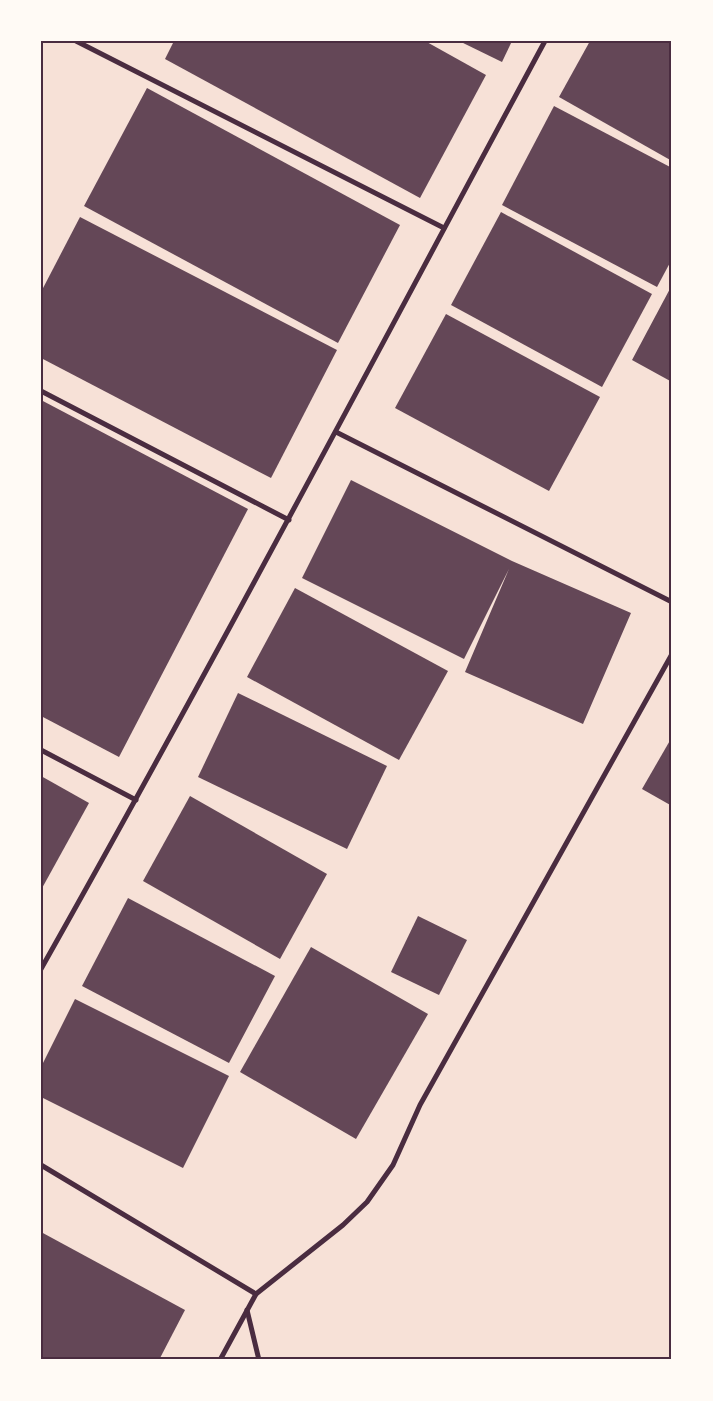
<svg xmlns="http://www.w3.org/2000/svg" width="713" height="1401" font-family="Jost,sans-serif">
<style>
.building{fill:#644757}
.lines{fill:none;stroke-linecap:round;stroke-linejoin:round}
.minor{stroke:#4a2c40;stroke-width:5}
.neatline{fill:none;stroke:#4a2c40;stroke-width:2}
</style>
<rect width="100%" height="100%" fill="#f7e1d7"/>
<g class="building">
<path d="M174,41h251l61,34 -66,123 -255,-139z"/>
<path d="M459,41h53l-10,21z"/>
<path d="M590,41h82v120l-113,-64z"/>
<path d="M147,88l253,137 -62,118 -254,-137z"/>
<path d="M554,106l118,62v91l-15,28 -155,-82z"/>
<path d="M501,212l151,82 -50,93 -151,-82z"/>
<path d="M80,217l257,133 -66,128 -230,-120v-66z"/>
<path d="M672,285v97l-40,-22z"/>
<path d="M446,314l154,83 -51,94 -154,-83z"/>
<path d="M41,400l207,109 -129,248 -78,-41z"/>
<path d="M351,480l161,81 119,52 -48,111 -118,-52 44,-103 -45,90 -162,-81z"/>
<path d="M295,588l153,83 -49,89 -152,-83z"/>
<path d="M238,693l149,73 -40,83 -149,-72z"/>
<path d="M672,737v69l-30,-17z"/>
<path d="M41,776l48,27 -48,87z"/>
<path d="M190,796l137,78 -47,85 -137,-78z"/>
<path d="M128,898l147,78 -46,87 -147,-77z"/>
<path d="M418,916l49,24 -28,55 -48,-23z"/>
<path d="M311,947l117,67 -72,125 -116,-67z"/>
<path d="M75,999l154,77 -46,92 -142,-71v-30z"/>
<path d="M41,1232l144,78 -26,50h-118z"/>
</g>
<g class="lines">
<g class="minor">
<path d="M76,41l368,187"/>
<path d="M41,391l248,129"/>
<path d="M336,432l336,170"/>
<path d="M41,750l95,50"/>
<path d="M41,969c173,-307 337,-618 504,-928"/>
<path d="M41,1165l215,129"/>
<path d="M247,1310l12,50"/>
<path d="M220,1360l36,-66 87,-69 24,-23 26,-37 27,-60 252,-451"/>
</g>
</g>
<rect width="713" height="1401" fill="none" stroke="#fffaf5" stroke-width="85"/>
<rect x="42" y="42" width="628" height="1316" class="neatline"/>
</svg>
